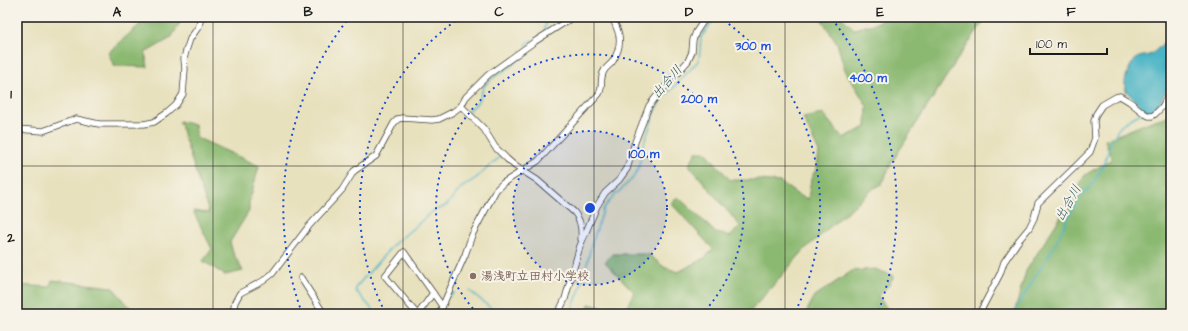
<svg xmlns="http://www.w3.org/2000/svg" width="1188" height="331" font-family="'Architects Daughter','Klee One',sans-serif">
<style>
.forest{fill:#8cb972;stroke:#546a47}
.water{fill:#48b4c5;stroke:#326870}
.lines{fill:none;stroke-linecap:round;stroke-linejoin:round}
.stream{stroke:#48b4c5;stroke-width:1.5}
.street-casing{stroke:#3b3a34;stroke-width:7}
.street{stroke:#fff;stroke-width:5.5}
.grid{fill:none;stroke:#1c1c1c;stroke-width:1;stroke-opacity:0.55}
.ring{fill:none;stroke:#1d4ed8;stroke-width:2;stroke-dasharray:2 4}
.education-dot{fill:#8d6e63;stroke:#f7f3e8;stroke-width:1.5}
.labels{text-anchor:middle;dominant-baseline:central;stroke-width:4;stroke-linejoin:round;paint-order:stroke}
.education-label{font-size:12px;font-weight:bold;fill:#785e54;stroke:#f7f3e8;text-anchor:start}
.water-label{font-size:13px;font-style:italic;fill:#2e5960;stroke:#f7f3e8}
.centre{fill:#1d4ed8;stroke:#f7f3e8;stroke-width:2}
.ring-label{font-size:12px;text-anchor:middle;font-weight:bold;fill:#1d4ed8;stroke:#f7f3e8;stroke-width:4;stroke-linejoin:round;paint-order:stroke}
.neatline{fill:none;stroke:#1c1c1c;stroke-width:1.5}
.grid-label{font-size:13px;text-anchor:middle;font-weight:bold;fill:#1c1c1c}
</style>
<rect width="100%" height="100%" fill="#f7f3e8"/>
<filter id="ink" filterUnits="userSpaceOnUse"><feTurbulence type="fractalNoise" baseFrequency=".025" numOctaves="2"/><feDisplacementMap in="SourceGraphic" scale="8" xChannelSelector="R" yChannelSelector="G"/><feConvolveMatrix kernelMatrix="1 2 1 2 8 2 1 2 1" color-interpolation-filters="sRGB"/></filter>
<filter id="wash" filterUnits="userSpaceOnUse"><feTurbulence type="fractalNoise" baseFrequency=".012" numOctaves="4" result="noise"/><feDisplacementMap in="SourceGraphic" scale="16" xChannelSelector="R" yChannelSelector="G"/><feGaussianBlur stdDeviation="0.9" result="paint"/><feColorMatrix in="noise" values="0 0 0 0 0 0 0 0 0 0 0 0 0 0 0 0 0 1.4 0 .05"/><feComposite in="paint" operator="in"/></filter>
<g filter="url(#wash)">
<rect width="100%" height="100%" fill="#e8e1be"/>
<g class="forest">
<path d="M148,17h35l-12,21 -26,15 3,14 -34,-1 -6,-13z"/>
<path d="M820,17h21l13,12 20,-5 14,-7h99l-25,35 -70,110 -11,23 -7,3 -69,61 -57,65h-119l-1,-10 6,-12 -29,-30 7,-8h36l16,13 14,5 28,-15 7,-8 -42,-46 7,-6 38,36 15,3 9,-10 -51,-61 7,-13h10l24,28h30l20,2 18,13 10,4 3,-20 6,-12 2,-15 -16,-34 20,-4 20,24 23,-11 1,-21 -22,-36 -8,-27z"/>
<path d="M1171,115v199h-77l-6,-5 -19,5h-55l12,-43 37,-58 22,-38 27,-16 -7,-19 47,-19z"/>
<path d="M179,121l16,4 2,14 5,1 57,26 -10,37v8l-19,31 3,11 10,18 -18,4 -22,-14 9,-12 -19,-38 16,2z"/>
<path d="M875,269l19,7 -6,10 -10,10 13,18h-86l10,-18 37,-25z"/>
<path d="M52,280l60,7 24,27h-119v-29l33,2z"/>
<path d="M589,304l12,3 14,7h-28z"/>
</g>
<path class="water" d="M1171,34v46l-14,28 -4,3 -7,1 -20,-21c0,-3 -2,-5 -1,-8 0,-7 6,-21 12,-25 4,-2 7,-2 12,-3 7,-3 17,-15 22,-21z"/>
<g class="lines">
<g class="stream">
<path d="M544,33l3,-16"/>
<path d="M526,45l4,-4 3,-1"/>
<path d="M470,111v-2c15,-10 8,-18 17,-26 12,-13 30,-15 39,-33"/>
<path d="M519,166l8,-1"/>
<path d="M470,291l23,19"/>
<path d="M449,296l5,-3"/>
<path d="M375,314l-3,-5 -16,-18v-4l38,-43 24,-20 12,-11 5,-3 6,-2 6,-3 14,-17 15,-10 25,-22"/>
<path d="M570,314l9,-22 9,-32 3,-14 13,-38 7,-9 22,-21 5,-9 7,-29 12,-33 2,-4 40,-43 2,-23 15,-20"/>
<path d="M1013,314l7,-12 36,-59 11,-23 12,-21 14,-16 10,-17 8,-24 8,-14 5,-5 17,-10"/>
</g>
</g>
</g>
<g filter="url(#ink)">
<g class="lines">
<g class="street-casing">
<g id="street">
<path d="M461,106l23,23 11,18 12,12 8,7 22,14 37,32c7,8 8,17 7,27"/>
<path d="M17,129l26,2 33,-12 23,5h45l10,-2 13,-9 9,-8 7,-11 2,-25 -1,-10 2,-8 4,-12 9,-13 2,-9"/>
<path d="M301,278l23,36"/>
<path d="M238,314l-4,-7 1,-5 5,-9 23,-12 9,-7 37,-48 33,-36 12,-19 22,-15 18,-33 4,-4 4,-1 30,2 7,-1 14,-7 8,-6 5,-9 22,-22 46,-33 39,-25"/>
<path d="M417,314l-32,-38 19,-24 29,41"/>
<path d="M418,314l15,-21 9,13"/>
<path d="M439,314l26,-59 7,-20 24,-45 7,-7 35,-22 61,-67c4,-7 1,-14 4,-21 2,-6 7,-7 10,-12 2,-3 4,-8 5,-11 4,-14 -1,-21 -6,-33"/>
<path d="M558,314l7,-15 15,-53 17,-40 8,-13 14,-13 8,-11 8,-27 14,-36 7,-9 32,-36 4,-9 1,-12 3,-8 10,-15"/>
<path d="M979,314l21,-40 4,-12 15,-22 10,-12 5,-10 4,-15 35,-34 17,-17 5,-14 -1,-17 2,-7 6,-9 14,-8 4,-1 10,6 15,12 4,2h3l3,-2 7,-7 9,-17"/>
</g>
</g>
<use href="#street" class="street"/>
</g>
</g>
<path class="grid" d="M213,17v297M403,17v297M594,17v297M785,17v297M975,17v297M17,166h1154"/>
<circle cx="590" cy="208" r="77" fill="#1d4ed8" fill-opacity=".12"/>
<g class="ring">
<circle cx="590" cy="208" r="77"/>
<path d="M477 313A154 154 0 1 1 703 313"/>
<path d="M385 312A230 230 0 0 1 461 17M719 17A230 230 0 0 1 795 312"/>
<path d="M302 313A307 307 0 0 1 348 19M832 19A307 307 0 0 1 878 313"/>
</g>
<circle class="education-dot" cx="473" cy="276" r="4"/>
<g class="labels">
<g class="education-label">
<text x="481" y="276">湯浅町立田村小学校</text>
</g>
<g class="water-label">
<text transform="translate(667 82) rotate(-49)">出合川</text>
<text transform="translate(1068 203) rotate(-60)">出合川</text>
</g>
</g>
<circle cx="590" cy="208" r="6" class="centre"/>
<g class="ring-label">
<text x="753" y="50">300 m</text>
<text x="868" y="82">400 m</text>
<text x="699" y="103">200 m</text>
<text x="644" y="158">100 m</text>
</g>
<rect width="1188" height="331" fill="none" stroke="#f7f3e8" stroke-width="44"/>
<path d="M1030 48v6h77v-6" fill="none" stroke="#1c1c1c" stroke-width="2"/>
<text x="1036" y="48" font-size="12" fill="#1c1c1c" stroke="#f7f3e8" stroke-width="3" paint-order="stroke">100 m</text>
<rect x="22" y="22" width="1144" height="287" class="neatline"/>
<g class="grid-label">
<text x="117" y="16">A</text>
<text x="308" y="16">B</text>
<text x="499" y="16">C</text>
<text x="689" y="16">D</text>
<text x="880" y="16">E</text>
<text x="1071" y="16">F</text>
<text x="11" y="98">1</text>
<text x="11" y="242">2</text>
</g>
</svg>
